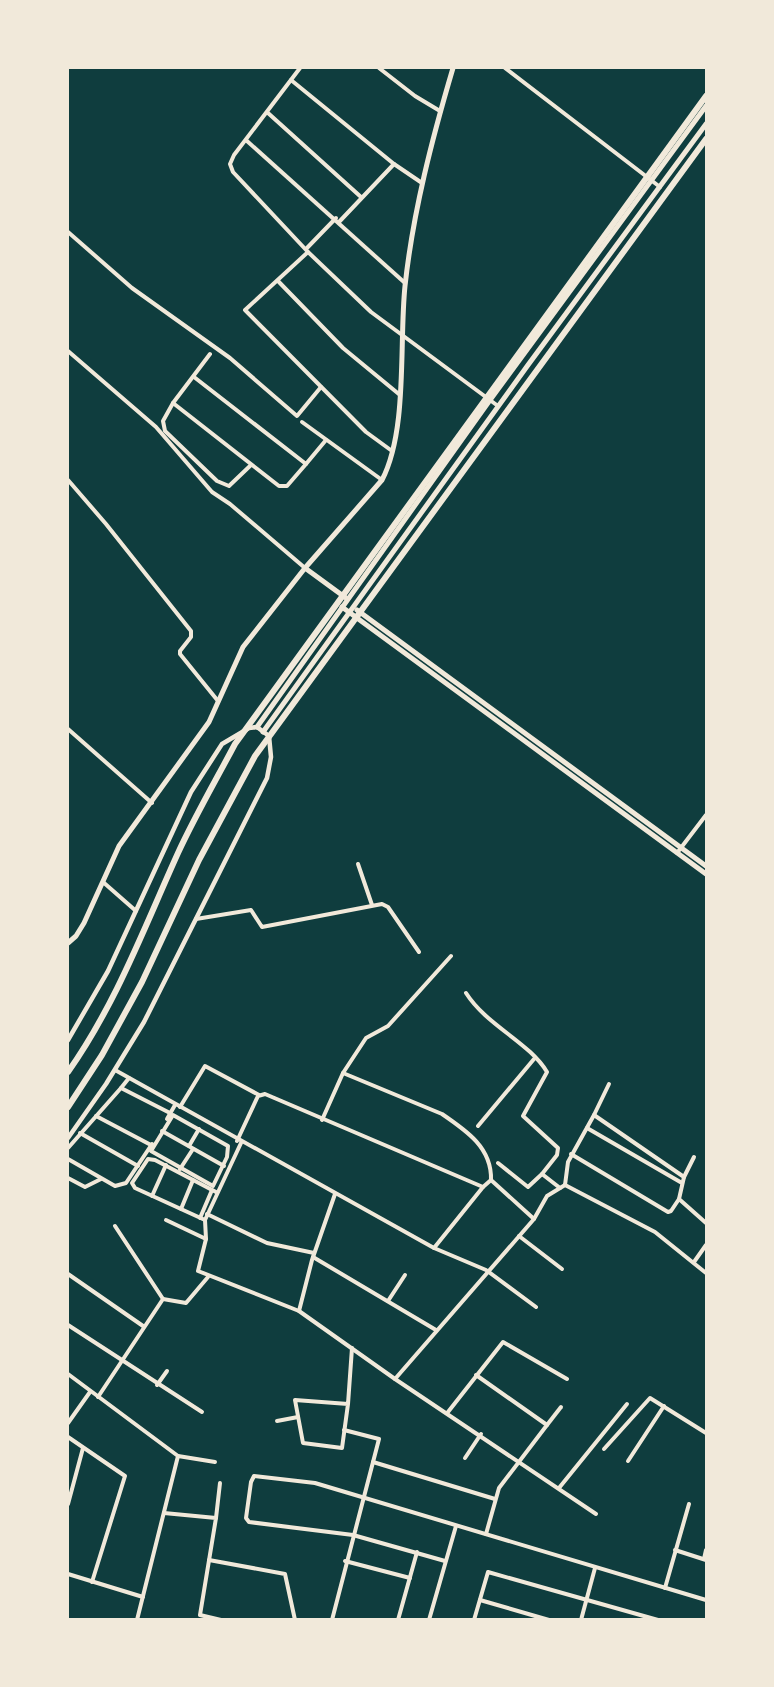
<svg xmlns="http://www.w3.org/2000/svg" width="774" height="1687" font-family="'Roboto Condensed',sans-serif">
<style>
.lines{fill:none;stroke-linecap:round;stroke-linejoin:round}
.minor{stroke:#f1e9da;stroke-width:4}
.tertiary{stroke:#f1e9da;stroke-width:4.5}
.primary{stroke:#f1e9da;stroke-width:5}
.trunk{stroke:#f1e9da;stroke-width:6}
</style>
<rect width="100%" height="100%" fill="#0f3d3e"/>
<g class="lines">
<g class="minor">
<path d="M300,68l-66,87 -4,9 3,8 75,80 63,60 127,94"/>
<path d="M379,68l36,28 25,15"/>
<path d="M505,68l155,119"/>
<path d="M291,80l103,84 28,19"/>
<path d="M268,113l93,84"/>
<path d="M247,141l158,142"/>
<path d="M339,222l55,-58"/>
<path d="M68,232l64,56 98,70 67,58 24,-29"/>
<path d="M306,249l30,-31"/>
<path d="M308,252l-63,58 121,122 26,19"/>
<path d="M278,281l65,67 57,47"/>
<path d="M68,351l88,76 56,65 18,12 75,64"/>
<path d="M210,354l-37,49 106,83h8l19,-22"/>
<path d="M194,377l112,87 20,-24"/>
<path d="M173,403l-10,18 2,10 52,50 12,5 22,-21"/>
<path d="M302,422l80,58"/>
<path d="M68,480l38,44 85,107v6l-11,14v3l38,47"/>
<path d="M68,729l84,74"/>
<path d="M677,853l29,-38"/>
<path d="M358,864l14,41"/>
<path d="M103,882l33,29"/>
<path d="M196,919l55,-9 11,17 120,-23 6,3 31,45"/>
<path d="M466,993c21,33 63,49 81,79l-24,44 35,32 -1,7 -15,19 18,14"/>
<path d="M115,1070l319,178 52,22 50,37"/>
<path d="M343,1073l23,-35 22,-12 63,-70"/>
<path d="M121,1088l8,-10"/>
<path d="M180,1107l25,-41 54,29"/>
<path d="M173,1115l55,31 -1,11 -14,29 -62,-35z"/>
<path d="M594,1115l15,-31"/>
<path d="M96,1116l55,29"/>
<path d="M167,1119l8,-14"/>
<path d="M322,1120l21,-47 99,41c25,17 50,34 49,66"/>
<path d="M478,1126l56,-67"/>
<path d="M587,1128l95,55"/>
<path d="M162,1131l62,35"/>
<path d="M80,1133l58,33"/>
<path d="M237,1141l21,-45 7,-2 218,93 8,-7 43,39"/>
<path d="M241,1143l-36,77 1,19 -8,32 101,40 96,68 201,135"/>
<path d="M189,1146l10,-17"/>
<path d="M68,1148l53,-60 49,25"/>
<path d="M571,1154l97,58 3,-1 8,-12"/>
<path d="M68,1159l47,27 11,-3 26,-39"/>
<path d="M498,1163l30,24 14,-13"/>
<path d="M180,1169l13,-20"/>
<path d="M684,1177l10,-20"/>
<path d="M68,1178l17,9 16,-8"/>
<path d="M565,1185l3,-23 26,-47 90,62 -5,22 27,24"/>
<path d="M565,1185l90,47 51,41"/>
<path d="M152,1196l14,-31"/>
<path d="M181,1209l12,-29"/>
<path d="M207,1214l60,29 47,10"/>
<path d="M200,1218l12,-28"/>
<path d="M166,1220l40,19"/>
<path d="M205,1220l-70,-32 -3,-5 16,-24 7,1 61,32"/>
<path d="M115,1226l48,73"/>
<path d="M519,1236l43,33"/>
<path d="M434,1248l49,-61"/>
<path d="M313,1257l123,73"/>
<path d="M694,1262l12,-17"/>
<path d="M68,1274l75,52"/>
<path d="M388,1301l17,-26"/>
<path d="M299,1311l13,-51 23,-66"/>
<path d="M68,1325l134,87"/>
<path d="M68,1374l110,82 -41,164"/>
<path d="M476,1375l71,50 -48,63 -13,46"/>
<path d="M395,1379l139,-160 13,-23 18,-11"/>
<path d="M157,1385l10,-14"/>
<path d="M98,1397l65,-98 23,4 22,-26"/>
<path d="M348,1404l-53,-4 8,43 39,5 6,-44 4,-56"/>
<path d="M448,1412l55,-70 64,37"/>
<path d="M277,1421l21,-4"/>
<path d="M68,1423l22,-31"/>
<path d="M547,1425l14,-18"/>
<path d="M68,1437l57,39 -33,106"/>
<path d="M604,1449l46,-51 56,35"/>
<path d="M178,1456l37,6"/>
<path d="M465,1458l16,-24"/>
<path d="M628,1461l36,-55"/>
<path d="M373,1462l122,37"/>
<path d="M559,1488l68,-84"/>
<path d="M68,1504l15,-56"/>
<path d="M164,1513l52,5 -16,97 21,5"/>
<path d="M216,1518l4,-35"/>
<path d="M675,1550l31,10"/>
<path d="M704,1559l2,-9"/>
<path d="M209,1560l76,14 10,46"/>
<path d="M345,1561l65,17"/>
<path d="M445,1561l-92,-26 -104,-13 -3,-4 5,-36 3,-6 61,7 391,117"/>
<path d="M68,1574l75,23"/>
<path d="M665,1588l24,-84"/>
<path d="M480,1600l69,20"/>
<path d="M332,1620l47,-181 -35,-9"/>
<path d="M398,1620l19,-68"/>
<path d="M429,1620l27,-94"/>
<path d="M474,1620l14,-48 170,48"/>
<path d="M581,1620l14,-52"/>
</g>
<path class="tertiary" d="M68,1040l40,-69 83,-179 31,-48 27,-16 8,-1 12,9 2,21 -4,21 -123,244 -38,62 -38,54"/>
<g class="primary">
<path d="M305,568l41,30"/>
<path d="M342,607l364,267"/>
<path d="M357,610l349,256"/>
<path d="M257,727l233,-327 216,-294"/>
<path d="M263,732l265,-367 178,-241"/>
<path d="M68,943l8,-7 8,-13 35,-77 90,-124 34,-75 62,-79 77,-88c26,-50 17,-137 23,-194 8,-74 27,-147 48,-218"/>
</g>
<g class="trunk">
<path d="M68,1072c48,-68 76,-144 110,-219 17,-37 38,-73 57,-109l471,-648"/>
<path d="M68,1107l34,-52 40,-73 57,-122 56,-104 451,-617"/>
</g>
</g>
<rect width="774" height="1687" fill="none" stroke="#f1e9da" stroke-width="138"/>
</svg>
